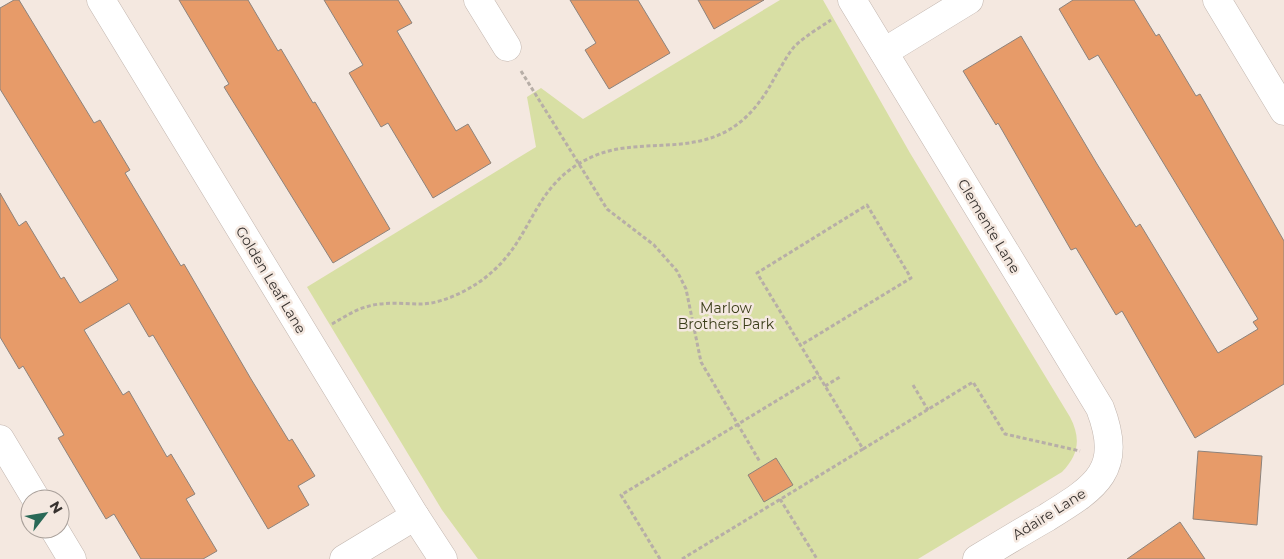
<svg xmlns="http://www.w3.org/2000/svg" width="1284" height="559" font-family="Montserrat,sans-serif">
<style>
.green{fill:#d8dfa4}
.building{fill:#e79b69;stroke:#8d837c}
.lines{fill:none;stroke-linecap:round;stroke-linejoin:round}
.minor-casing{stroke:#c2b6af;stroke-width:29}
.path{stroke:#b7aea7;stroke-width:3;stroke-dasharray:4 2.5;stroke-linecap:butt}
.minor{stroke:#fff;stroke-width:28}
.labels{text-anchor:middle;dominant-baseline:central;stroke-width:5;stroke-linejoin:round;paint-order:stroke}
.street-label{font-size:14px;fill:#37322f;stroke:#f4e8e0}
.park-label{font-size:14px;fill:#3a3d18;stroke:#f4e8e0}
</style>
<rect width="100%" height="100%" fill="#f4e8e0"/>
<path class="green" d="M780,0h43l87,153 160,264c11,21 9,38 -8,55l-144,87h-440l-36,-49 -135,-223 229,-140 -9,-50 14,-9 42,31z"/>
<g class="building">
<path d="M14,0h5l75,123 6,-3 30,50 -5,3 56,93 3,-2 67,115 38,62 3,-2 23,37 -17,10 11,19 -41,24 -115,-194 -4,2 -20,-34 -45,27 39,65 6,-4 38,66 4,-3 24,40 -9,5 31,52 -14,8h-62l-27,-45 -8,5 -48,-81 6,-3 -41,-69 -4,3 -19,-32v-144l19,33 7,-5 35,58 3,-2 16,26 38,-23 -118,-191v-81z"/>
<path d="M179,0h69l30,51 3,-2 32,54 2,-1 75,127 -57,34 -109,-176 5,-3z"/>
<path d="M324,0h74l14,23 -15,8 59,100 12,-7 23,39 -58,35 -45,-75 -7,4 -32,-54 14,-8z"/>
<path d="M570,0h68l32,53 -61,36 -24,-39 11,-7z"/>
<path d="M698,0h66l-50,29z"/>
<path d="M1073,0h61l22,36 3,-2 37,62 4,-2 84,147v143l-89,54 -73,-127 -6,4 -40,-67 -5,2 -73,-127 -2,2 -33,-54 58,-35 76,128 39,63 4,-3 78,129 40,-24 -5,-7 5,-3 -160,-264 -9,5 -30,-51z"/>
<path d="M1198,451l64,5 -5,69 -64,-6z"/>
<path d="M776,458l17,27 -29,17 -16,-27z"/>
<path d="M1180,522l25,37h-78z"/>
</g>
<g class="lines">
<g class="minor-casing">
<g id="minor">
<path d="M101,0l314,516 28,43"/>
<path d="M478,0l29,47"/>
<path d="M852,0l248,408c24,63 -4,79 -54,110 -23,13 -46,27 -69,41"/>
<path d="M1217,0l67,111"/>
<path d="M884,52l85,-52"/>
<path d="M0,439l36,60"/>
<path d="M54,529l18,30"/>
<path d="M344,559l71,-43"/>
</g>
</g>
<g class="path">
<path d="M521,71l86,138 47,36 23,26 9,18 15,73 59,100"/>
<path d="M332,324c11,-6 22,-14 34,-17 18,-6 38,-3 56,-3 24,-1 54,-17 71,-33 42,-37 40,-89 101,-115 42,-18 91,-2 133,-25 23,-13 37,-33 49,-56 6,-9 11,-20 18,-28 11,-11 25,-19 37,-27"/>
<path d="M913,385l15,25"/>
<path d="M825,386l15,-9"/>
<path d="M863,449l110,-67 32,52 75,17"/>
<path d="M780,499l37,60"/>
<path d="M660,559l-39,-64 198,-120"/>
<path d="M682,559l181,-110 -106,-176 110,-68 44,73 -110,67"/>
</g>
<use href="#minor" class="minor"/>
</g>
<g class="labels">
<g class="street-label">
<text transform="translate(989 226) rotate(59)">Clemente Lane</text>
<text transform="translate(271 280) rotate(59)">Golden Leaf Lane</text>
<text transform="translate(1049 514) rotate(-32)">Adaire Lane</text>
</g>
<g class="park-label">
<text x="726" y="308">Marlow<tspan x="726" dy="16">Brothers Park</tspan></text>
</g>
</g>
<g transform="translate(45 514) rotate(59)"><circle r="24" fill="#f4e8e0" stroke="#a89f99"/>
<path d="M0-4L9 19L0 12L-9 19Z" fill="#296957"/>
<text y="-8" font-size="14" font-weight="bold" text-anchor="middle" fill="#37322f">N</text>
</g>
</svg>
